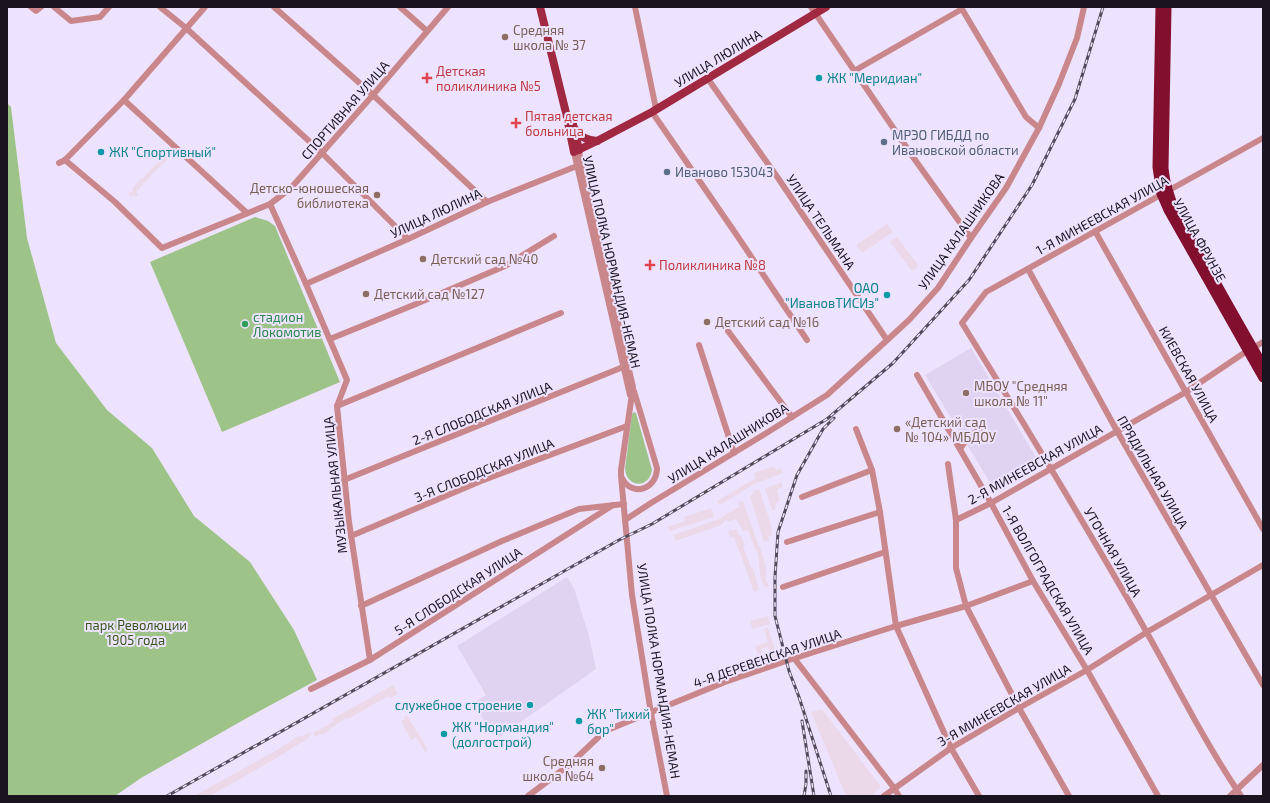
<svg xmlns="http://www.w3.org/2000/svg" width="1270" height="803" font-family="'Exo 2',sans-serif">
<style>
.industrial{fill:#ebd9ea}
.built{fill:#e0d3f2}
.green{fill:#9dc389}
.lines{fill:none;stroke-linecap:round;stroke-linejoin:round}
.minor{stroke:#c9878c;stroke-width:6}
.major{stroke:#a12841;stroke-width:8}
.highway{stroke:#820f2e;stroke-width:9}
.rail-casing{stroke:#524b5b;stroke-width:3}
.rail{stroke:#eee3fe;stroke-width:1.5;stroke-dasharray:4.5;stroke-linecap:butt}
.education-dot{fill:#8d6e63;stroke:#eee3fe;stroke-width:1.5}
.health-dot{fill:#e0444e;stroke:#eee3fe;stroke-width:1.5}
.culture-dot{fill:#0f9aa8;stroke:#eee3fe;stroke-width:1.5}
.service-dot{fill:#5c6f8a;stroke:#eee3fe;stroke-width:1.5}
.leisure-dot{fill:#2e9e5b;stroke:#eee3fe;stroke-width:1.5}
.labels{text-anchor:middle;dominant-baseline:central;stroke-width:4;stroke-linejoin:round;paint-order:stroke}
.education-label{font-size:13px;fill:#785e54;stroke:#eee3fe;text-anchor:start}
.street-label{font-size:13px;fill:#191420;stroke:#eee3fe}
.health-label{font-size:13px;fill:#be3a42;stroke:#eee3fe;text-anchor:start}
.culture-label{font-size:13px;fill:#0d838f;stroke:#eee3fe;text-anchor:start}
.service-label{font-size:13px;fill:#4e5e75;stroke:#eee3fe;text-anchor:start}
.leisure-label{font-size:13px;fill:#27864d;stroke:#eee3fe;text-anchor:start}
.park-label{font-size:13px;fill:#34561e;stroke:#eee3fe}
</style>
<rect width="100%" height="100%" fill="#eee3fe"/>
<g class="industrial">
<path d="M167,155l2,3 -18,17v1l-15,16 2,3 -2,2 -2,-2 -2,2 -4,-3 2,-2 2,1 1,-2 -1,-2 9,-11 1,1 3,-3 12,-13h1z"/>
<path d="M887,224l6,8 -31,21 -6,-8z"/>
<path d="M897,237l22,29 -7,5 -22,-29z"/>
<path d="M774,466l2,4 5,-2 2,5 -29,11 -34,21 -3,-4 39,-23 -2,-5z"/>
<path d="M781,482l2,5 -6,3 3,11 -4,2 -1,7 -3,1 -7,-22z"/>
<path d="M759,489l12,35 1,11 -4,1 2,4 -6,2 -14,-46 3,-2v-3z"/>
<path d="M743,501l16,46h1l3,9 4,16 -1,1v7l3,6 -3,2 -4,-6 -2,-8 -2,-20 -3,-5 -7,-19 -5,1 -2,-5h-1l-4,-7 -8,3 -2,-2 -3,2v1l-2,1v1l-45,16 -3,-6 49,-17 -1,-1 4,-1v-2l8,-3v-1l6,-3 -1,-5z"/>
<path d="M711,508l3,9 -44,14 -2,-4 17,-6 -1,-4z"/>
<path d="M737,529l1,6h3l4,11h-2l8,22h2l6,22 -5,2 -20,-55 -3,1 -3,-7z"/>
<path d="M768,616l2,8 -18,5 -2,-8z"/>
<path d="M768,627l10,33 -5,2 -5,-15 -7,2 5,16 -4,2 -7,-21 13,-4 -4,-13z"/>
<path d="M393,685l5,9 -8,4 -2,-2 -40,23 -2,-1 -11,7v1l-5,2v2l-8,5 -2,-1 -5,3 -2,-4 20,-11 -1,-3z"/>
<path d="M822,709l59,78 -10,9h-25l-35,-84z"/>
<path d="M407,715l21,35 -3,2 -9,-15 -5,3 -10,-19 4,-2 -1,-2z"/>
<path d="M309,732l3,3 -3,1v2l-34,21 -65,37h-16l83,-46 23,-15 1,2z"/>
</g>
<g class="built">
<path d="M971,348l69,116 -45,27 -70,-116z"/>
<path d="M567,577l7,11 15,48 7,33 -98,69 -13,-16 -12,-19 13,-8 -29,-49z"/>
</g>
<g class="green">
<path d="M7,103l4,4 16,131 29,105 51,67 45,38 42,68 56,46 44,68 23,50 -63,34 -113,64 -26,18h-108z"/>
<path d="M255,217l13,4 7,5 65,156 -118,50 -72,-170z"/>
<path d="M634,412l2,1 16,57c-3,19 -25,18 -27,-1l7,-55z"/>
</g>
<g class="lines">
<g class="minor">
<path d="M31,7l5,4 5,-4"/>
<path d="M54,7l17,14 29,-4 9,-10"/>
<path d="M160,7l26,21 136,125 86,86"/>
<path d="M274,7l99,88 114,107"/>
<path d="M400,7l27,24"/>
<path d="M635,7l21,102"/>
<path d="M811,7l102,150 58,81"/>
<path d="M962,7v2l64,108 13,11"/>
<path d="M854,71l108,-62"/>
<path d="M708,79l70,99 109,162"/>
<path d="M124,100l123,113"/>
<path d="M652,112l84,122 71,106"/>
<path d="M579,150l2,14 52,223 -12,83v6l11,119 19,118 16,83"/>
<path d="M574,152l56,243"/>
<path d="M65,160l50,42 47,46 108,-44 21,-16 82,-93 75,-88"/>
<path d="M59,163l6,-3 59,-60 81,-93"/>
<path d="M270,204l36,80 41,96 -10,26 12,116 21,138"/>
<path d="M1095,231l168,298"/>
<path d="M1028,269l89,162 146,254"/>
<path d="M306,284l102,-45 79,-37 90,-36"/>
<path d="M728,331l64,86"/>
<path d="M330,339l86,-35 89,-38 49,-30"/>
<path d="M699,345l35,108"/>
<path d="M1253,348l10,-6"/>
<path d="M917,375l74,128 42,78 54,89 71,126"/>
<path d="M337,406l224,-93"/>
<path d="M856,429l16,41 8,42 16,114 55,122 28,48"/>
<path d="M960,449l8,-12 11,-7"/>
<path d="M948,464l8,56v48l10,38 53,102 50,88"/>
<path d="M622,478c10,20 35,11 35,-10l-23,-77"/>
<path d="M344,480l284,-115"/>
<path d="M802,497l70,-27"/>
<path d="M625,520l26,-17 117,-71 59,-37 45,-41 37,-34 29,-32 33,-50 35,-50 33,-60 20,-44 18,-46 7,-31"/>
<path d="M956,520l35,-17 195,-111 61,-41"/>
<path d="M351,536l130,-55 146,-55"/>
<path d="M787,542l93,-30"/>
<path d="M783,587l102,-35"/>
<path d="M361,606l141,-65 77,-32 45,-5"/>
<path d="M794,658l100,130 5,8"/>
<path d="M311,689l59,-29 243,-155"/>
<path d="M528,796l41,-31 36,-34 120,-49 61,-21 110,-35 70,-20 67,-25"/>
<path d="M884,796l67,-48 68,-40 68,-38 60,-38 116,-67"/>
<path d="M1230,796l33,-31"/>
<path d="M1241,796c-36,-53 -64,-110 -95,-165 -59,-104 -121,-206 -184,-308l24,-31 277,-154"/>
</g>
<g class="major">
<path d="M540,7l26,106 8,39 23,-11 55,-29 174,-105"/>
<path d="M572,120l7,30"/>
<path d="M576,130c5,8 12,10 21,11"/>
</g>
<g class="highway">
<path d="M1160,7l-3,160 4,27 7,16 95,168"/>
<path d="M1167,7l-3,161c3,36 25,67 43,98 18,33 37,66 56,99"/>
</g>
<g class="rail-casing">
<g id="rail">
<path d="M802,721l12,75"/>
<path d="M167,796l452,-256 33,-16 175,-105 66,-56 76,-83 63,-95 43,-86 28,-92"/>
<path d="M804,796l2,-12v-13"/>
<path d="M831,796l-32,-99 -10,-26 -14,-55v-39l3,-45 19,-57 26,-46 11,-11"/>
</g>
</g>
<use href="#rail" class="rail"/>
</g>
<g class="education-dot">
<circle cx="505" cy="37" r="4"/>
<circle cx="377" cy="195" r="4"/>
<circle cx="423" cy="259" r="4"/>
<circle cx="366" cy="294" r="4"/>
<circle cx="707" cy="322" r="4"/>
<circle cx="966" cy="393" r="4"/>
<circle cx="897" cy="429" r="4"/>
<circle cx="602" cy="768" r="4"/>
</g>
<g class="health-dot">
<path d="M425 72h4v4h4v4h-4v4h-4v-4h-4v-4h4z"/>
<path d="M514 117h4v4h4v4h-4v4h-4v-4h-4v-4h4z"/>
<path d="M648 259h4v4h4v4h-4v4h-4v-4h-4v-4h4z"/>
</g>
<g class="culture-dot">
<circle cx="819" cy="78" r="4"/>
<circle cx="101" cy="152" r="4"/>
<circle cx="887" cy="295" r="4"/>
<circle cx="530" cy="705" r="4"/>
<circle cx="579" cy="721" r="4"/>
<circle cx="444" cy="734" r="4"/>
</g>
<g class="service-dot">
<circle cx="884" cy="142" r="4"/>
<circle cx="667" cy="172" r="4"/>
</g>
<circle class="leisure-dot" cx="245" cy="324" r="4"/>
<g class="labels">
<g class="education-label">
<text x="513" y="30">Средняя<tspan x="513" dy="15">школа № 37</tspan></text>
<text x="369" y="188" text-anchor="end">Детско-юношеская<tspan x="369" dy="15">библиотека</tspan></text>
<text x="431" y="259">Детский сад №40</text>
<text x="374" y="294">Детский сад №127</text>
<text x="715" y="322">Детский сад №16</text>
<text x="974" y="386">МБОУ "Средняя<tspan x="974" dy="15">школа № 11"</tspan></text>
<text x="905" y="422">«Детский сад<tspan x="905" dy="15">№ 104» МБДОУ</tspan></text>
<text x="594" y="761" text-anchor="end">Средняя<tspan x="594" dy="15">школа №64</tspan></text>
</g>
<g class="street-label">
<text transform="translate(718 58) rotate(-31)">УЛИЦА ЛЮЛИНА</text>
<text transform="translate(345 110) rotate(-49)">СПОРТИВНАЯ УЛИЦА</text>
<text transform="translate(436 213) rotate(-25)">УЛИЦА ЛЮЛИНА</text>
<text transform="translate(1102 215) rotate(-29)">1-Я МИНЕЕВСКАЯ УЛИЦА</text>
<text transform="translate(821 222) rotate(56)">УЛИЦА ТЕЛЬМАНА</text>
<text transform="translate(961 231) rotate(-55)">УЛИЦА КАЛАШНИКОВА</text>
<text transform="translate(1200 240) rotate(61)">УЛИЦА ФРУНЗЕ</text>
<text transform="translate(612 262) rotate(77)">УЛИЦА ПОЛКА НОРМАНДИЯ-НЕМАН</text>
<text transform="translate(1189 374) rotate(61)">КИЕВСКАЯ УЛИЦА</text>
<text transform="translate(482 413) rotate(-22)">2-Я СЛОБОДСКАЯ УЛИЦА</text>
<text transform="translate(728 443) rotate(-32)">УЛИЦА КАЛАШНИКОВА</text>
<text transform="translate(1035 464) rotate(-29)">2-Я МИНЕЕВСКАЯ УЛИЦА</text>
<text transform="translate(484 470) rotate(-22)">3-Я СЛОБОДСКАЯ УЛИЦА</text>
<text transform="translate(1153 472) rotate(60)">ПРЯДИЛЬНАЯ УЛИЦА</text>
<text transform="translate(335 485) rotate(-96)">МУЗЫКАЛЬНАЯ УЛИЦА</text>
<text transform="translate(1113 552) rotate(60)">УТОЧНАЯ УЛИЦА</text>
<text transform="translate(1048 580) rotate(60)">1-Я ВОЛГОГРАДСКАЯ УЛИЦА</text>
<text transform="translate(458 591) rotate(-33)">5-Я СЛОБОДСКАЯ УЛИЦА</text>
<text transform="translate(767 658) rotate(-19)">4-Я ДЕРЕВЕНСКАЯ УЛИЦА</text>
<text transform="translate(659 671) rotate(81)">УЛИЦА ПОЛКА НОРМАНДИЯ-НЕМАН</text>
<text transform="translate(1004 705) rotate(-30)">3-Я МИНЕЕВСКАЯ УЛИЦА</text>
</g>
<g class="health-label">
<text x="436" y="71">Детская<tspan x="436" dy="15">поликлиника №5</tspan></text>
<text x="525" y="116">Пятая детская<tspan x="525" dy="15">больница</tspan></text>
<text x="659" y="265">Поликлиника №8</text>
</g>
<g class="culture-label">
<text x="827" y="78">ЖК "Меридиан"</text>
<text x="109" y="152">ЖК "Спортивный"</text>
<text x="879" y="288" text-anchor="end">ОАО<tspan x="879" dy="15">"ИвановТИСИз"</tspan></text>
<text x="522" y="705" text-anchor="end">служебное строение</text>
<text x="587" y="714">ЖК "Тихий<tspan x="587" dy="15">бор"</tspan></text>
<text x="452" y="727">ЖК "Нормандия"<tspan x="452" dy="15">(долгострой)</tspan></text>
</g>
<g class="service-label">
<text x="892" y="135">МРЭО ГИБДД по<tspan x="892" dy="15">Ивановской области</tspan></text>
<text x="675" y="172">Иваново 153043</text>
</g>
<g class="leisure-label">
<text x="253" y="317">стадион<tspan x="253" dy="15">Локомотив</tspan></text>
</g>
<g class="park-label">
<text x="136" y="625">парк Революции<tspan x="136" dy="15">1905 года</tspan></text>
</g>
</g>
<rect width="1270" height="803" fill="none" stroke="#191420" stroke-width="16"/>
</svg>
